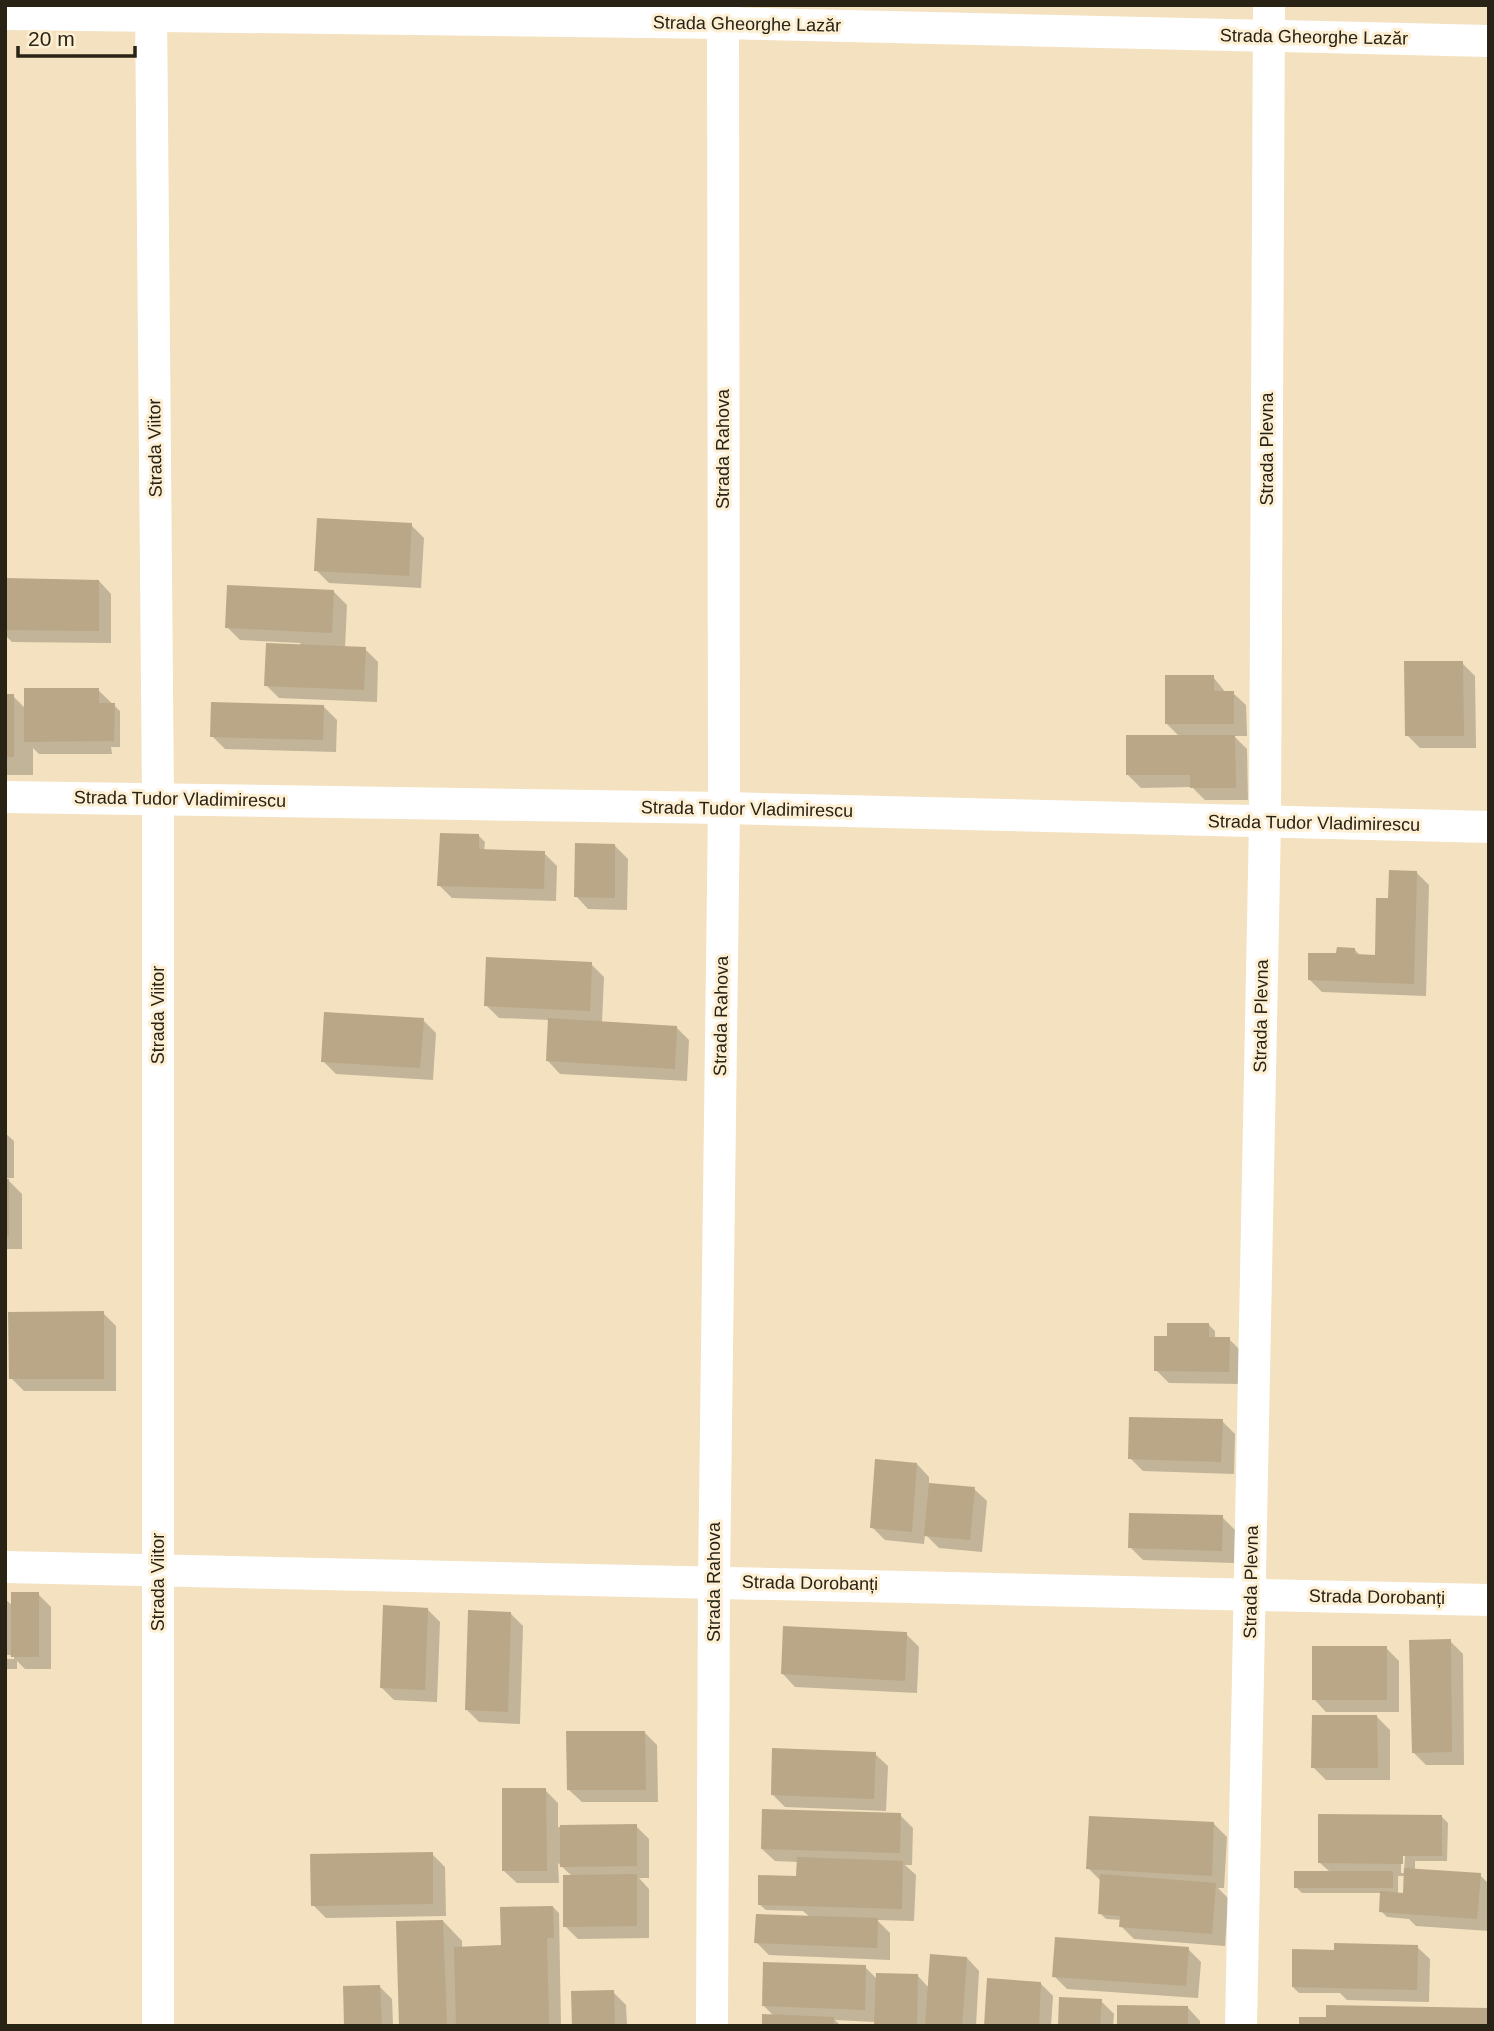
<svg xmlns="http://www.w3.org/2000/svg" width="1494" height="2031" font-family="Helvetica,sans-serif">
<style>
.shadow{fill:#0003;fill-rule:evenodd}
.building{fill:#b9a787}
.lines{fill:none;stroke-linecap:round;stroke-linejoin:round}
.street{stroke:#fff;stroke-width:32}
.labels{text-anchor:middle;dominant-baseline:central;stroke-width:6;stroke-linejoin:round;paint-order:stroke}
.street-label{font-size:18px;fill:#292316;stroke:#fdefd3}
</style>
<rect width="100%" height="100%" fill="#f3e1bf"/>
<g class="shadow">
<path d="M411,525l13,13 -3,50 -92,-5 -13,-13z"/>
<path d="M5,580l94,1 12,13v49l-99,-1 -7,-7z"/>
<path d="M334,592l13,13 -2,43 20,1 13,13 -1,40 -98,-4 -13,-13 35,-42 -61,-3 -13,-13z"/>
<path d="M1462,663l13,13 1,72h-56l-13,-13z"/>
<path d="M1213,677l13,16h7l13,12 1,31h-13l13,13 1,51h-43l-13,-13 -51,1 -13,-13 52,-38 -14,-14z"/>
<path d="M98,690l22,21v36h-9l1,7h-73l-6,-6v27h-28v-79h8l13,13z"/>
<path d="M324,707l13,13 -1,32 -111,-3 -13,-13z"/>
<path d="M479,836l6,6 -1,9 60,2 13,13 -1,35 -104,-3 -13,-13z"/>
<path d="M615,846l13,13 -1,51 -39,-1 -12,-13z"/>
<path d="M1416,872l13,13 -3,111 -104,-4 -13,-13 29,-24 16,-6 7,7h16l13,-56z"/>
<path d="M591,964l13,13 -2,46 74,4 13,13 -2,41 -127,-7 -12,-13 2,-41 -51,-2 -13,-13z"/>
<path d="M423,1020l13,13 -3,47 -97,-6 -13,-13z"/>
<path d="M5,1133l9,8v37h-8l16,16v55h-17z"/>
<path d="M103,1313l13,13v65h-92l-13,-13z"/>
<path d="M1209,1325l6,6v8h14l13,13v32l-73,-1 -13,-13 15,-32z"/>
<path d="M1222,1421l13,13 -1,40 -91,-3 -13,-13z"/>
<path d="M917,1464l12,13v8l45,4 13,12 -5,51 -43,-4 -14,-14 -1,10 -39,-4 -13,-13z"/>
<path d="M1222,1517l13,13 -1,33 -91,-3 -13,-13z"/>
<path d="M38,1594l13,13v62h-26l-8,-8v8h-12v-10h9v-4h-9v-56l8,7z"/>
<path d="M427,1609l13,13 -3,80 -43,-2 -12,-12z"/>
<path d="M510,1613l13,13 -3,98 -41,-2 -13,-13z"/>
<path d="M906,1634l13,13 -2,46 -122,-6 -12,-13z"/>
<path d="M1450,1641l13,13 1,111h-38l-13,-13z"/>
<path d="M1386,1648l13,13v51h-73l-12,-13z"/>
<path d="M1377,1717l13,13v50h-64l-13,-13z"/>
<path d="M644,1732l13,13 1,57h-76l-13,-12z"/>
<path d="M875,1754l13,12 -2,45 -101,-4 -13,-13z"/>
<path d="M545,1790l13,13v24l78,-1 13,13v39h-10l10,11v49l-71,1 -13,-13 7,-50 -14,-13 1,20h-42l-13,-12z"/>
<path d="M900,1815l13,13 -1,37h-7l11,10 -2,46 -37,-1 13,13v27l-121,-5 -13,-13 54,-25 -7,-6 -37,-1 -7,-6 39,-26v-16l-23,-1 -13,-12z"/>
<path d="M1442,1817l6,6 -1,38h-32v10l65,4 9,9v47l-73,-5 -7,-7 -22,-2 -6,-6 1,-18h-80l-6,-6 34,-15 -11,-10zM1401,1852l4,3 -1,18h-3zM1398,1876h7l-1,19h-6z"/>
<path d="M1214,1824l13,13 -3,51h-6l10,10 -3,48 -91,-7 -13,-13 1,-6 -16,-1 -6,-6 2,-31 -14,-14z"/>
<path d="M432,1854l13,13 1,49 -120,2 -13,-13z"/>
<path d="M553,1907l6,6 2,113h-160l42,-105 19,20v7l41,-1z"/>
<path d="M1417,1947l13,12 -1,43 -82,-2 -7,-7h-41l-6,-6 42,-35z"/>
<path d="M1188,1949l13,13 -3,36 -131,-9 -13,-13z"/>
<path d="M967,1958l12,13 -3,55h-100v-4l-41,-2 6,6h-77l11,-9 -11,-11 101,-39 12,12 41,-3 11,12z"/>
<path d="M1040,1983l13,13 -2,30h-65z"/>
<path d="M379,1986l13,13 1,27h-47z"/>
<path d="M613,1992l13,13 1,21h-53z"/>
<path d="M1101,2001l13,13 -1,12h-53z"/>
<path d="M1188,2008l12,13v5h-82z"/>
</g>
<g class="building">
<path d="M317,518l95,5 -3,53 -95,-5z"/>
<path d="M5,578l94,2v51l-94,-1z"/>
<path d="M227,585l107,5 -2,43 -107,-5z"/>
<path d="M266,643l100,4 -2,43 -100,-4z"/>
<path d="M1404,661h59l1,75h-59z"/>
<path d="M1165,675h49v16h20v33h-69z"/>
<path d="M24,688h75v15h16l-1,38 -90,1z"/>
<rect x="5" y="694" width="9" height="63"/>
<path d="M211,702l113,3 -1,35 -113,-3z"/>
<path d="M1126,735h109l1,53h-46v-13h-64z"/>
<path d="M440,833l39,1v15l66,2 -1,38 -107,-3z"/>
<path d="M575,843l40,1v54l-41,-1z"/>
<path d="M1389,870l28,1 -3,113 -106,-4v-27h28l1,-6 18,1v6l20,1 1,-57h12z"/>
<path d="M486,957l106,5 -2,49 -106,-5z"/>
<path d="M324,1012l100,6 -4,50 -99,-6z"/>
<path d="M548,1018l129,8 -2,43 -129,-8z"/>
<rect x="5" y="1179" width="4" height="57"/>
<path d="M104,1311v68h-95l-1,-67z"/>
<path d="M1167,1323h42v14h21l-1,35 -75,-1v-35h13z"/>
<path d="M1129,1417l94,2 -2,43 -93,-3z"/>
<path d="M875,1459l42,4 -5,69 -42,-4z"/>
<path d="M929,1483l46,4 -5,53 -46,-4z"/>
<path d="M1129,1513l94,2 -1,36 -94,-3z"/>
<rect x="11" y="1592" width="28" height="65"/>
<path d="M383,1605l45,3 -3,82 -45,-2z"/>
<path d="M468,1610l43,2 -3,100 -43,-2z"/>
<path d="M783,1626l124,6 -2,49 -124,-7z"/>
<path d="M1451,1639l1,113 -40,1 -3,-113z"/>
<rect x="1312" y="1646" width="75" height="54"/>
<path d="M1312,1715h65l1,53h-67z"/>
<path d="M566,1731h79l1,59h-79z"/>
<path d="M772,1748l104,4 -2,47 -103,-4z"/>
<path d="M502,1788h44l1,83h-45z"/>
<path d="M762,1809l139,4 -1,40 -139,-4z"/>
<path d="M1318,1814l124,1v41h-39v8l-85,-1z"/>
<path d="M1089,1816l125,6 -2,54 -126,-7z"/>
<path d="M637,1824v42l-77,1v-42z"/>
<path d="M433,1852v52l-122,2 -1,-52z"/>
<path d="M797,1857l106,4 -1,48 -144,-4v-30l38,1z"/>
<path d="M1404,1868l77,5 -4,46 -98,-7 1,-21 23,2z"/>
<rect x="1294" y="1871" width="99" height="17"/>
<path d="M637,1874v52l-74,1v-52z"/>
<path d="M1100,1874l116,9 -4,51 -93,-7 1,-11 -22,-2z"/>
<path d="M553,1906l1,32h-7l2,88h-93l-2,-79 47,-2 -1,-38z"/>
<path d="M756,1914l122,4 -1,30 -123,-5z"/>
<path d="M443,1920l4,106h-48l-3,-105z"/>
<path d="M1055,1937l134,10 -3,39 -134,-9z"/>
<path d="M1334,1943l84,2 -1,45 -125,-3v-38l42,1z"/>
<path d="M930,1954l37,3 -5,69h-37z"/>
<path d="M763,1962l103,3 -1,45 -103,-4z"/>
<path d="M876,1973l42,1 -1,52h-43z"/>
<path d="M987,1978l54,4 -2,44h-55z"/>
<path d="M380,1985l2,41h-38l-1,-40z"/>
<path d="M614,1990l1,36h-43l-1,-35z"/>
<path d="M1059,1997l43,2 -2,27h-42z"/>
<path d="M1117,2005l71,1v20h-71z"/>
<path d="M1326,2005l163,3v18h-190v-9h27z"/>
<path d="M762,2014l72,3v9h-72z"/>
</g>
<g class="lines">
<g class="street">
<path d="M151,5l7,793v1228"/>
<path d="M5,14l718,9 766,18"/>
<path d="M5,797l719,11 765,19"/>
<path d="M5,1567l1484,33"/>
<path d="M712,2026l2,-445 10,-773 -1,-803"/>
<path d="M1241,2026l24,-1204 4,-817"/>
</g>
</g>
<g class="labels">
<g class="street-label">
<text transform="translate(747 24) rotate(1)">Strada Gheorghe Lazăr</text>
<text transform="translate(1314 37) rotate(1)">Strada Gheorghe Lazăr</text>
<text transform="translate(155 448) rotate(-91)">Strada Viitor</text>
<text transform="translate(723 449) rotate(-90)">Strada Rahova</text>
<text transform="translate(1267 449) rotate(-90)">Strada Plevna</text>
<text transform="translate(180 799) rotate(1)">Strada Tudor Vladimirescu</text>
<text transform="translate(747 809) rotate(1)">Strada Tudor Vladimirescu</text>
<text transform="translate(1314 823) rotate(1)">Strada Tudor Vladimirescu</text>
<text transform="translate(158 1015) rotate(-90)">Strada Viitor</text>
<text transform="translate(721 1016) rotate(-89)">Strada Rahova</text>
<text transform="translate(1261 1016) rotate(-89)">Strada Plevna</text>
<text transform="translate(158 1582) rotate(-90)">Strada Viitor</text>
<text transform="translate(714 1582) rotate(-90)">Strada Rahova</text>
<text transform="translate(1251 1582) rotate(-89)">Strada Plevna</text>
<text transform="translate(810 1583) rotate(1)">Strada Dorobanți</text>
<text transform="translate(1377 1597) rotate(1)">Strada Dorobanți</text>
</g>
</g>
<rect width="1494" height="2031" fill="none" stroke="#292316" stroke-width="14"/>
<path d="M18 46v10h117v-10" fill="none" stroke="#292316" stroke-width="3.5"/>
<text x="28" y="46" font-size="21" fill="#292316" stroke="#fdefd3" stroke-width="5" paint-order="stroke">20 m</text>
</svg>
